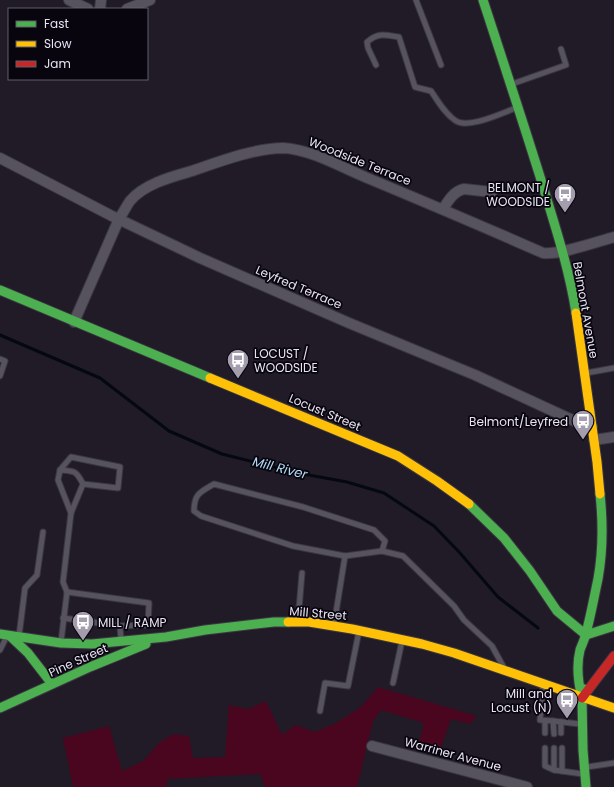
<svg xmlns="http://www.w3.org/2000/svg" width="614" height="787" font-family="Poppins,sans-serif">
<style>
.green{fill:#4a061e}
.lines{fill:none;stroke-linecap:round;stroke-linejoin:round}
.stream{stroke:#04090f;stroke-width:3}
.lane-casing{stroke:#3b3742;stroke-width:7}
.street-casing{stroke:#3b3742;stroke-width:12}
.fast-casing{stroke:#3b3742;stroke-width:11}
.slow-casing{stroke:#3b3742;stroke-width:11}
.jam-casing{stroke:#3b3742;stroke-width:11}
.lane{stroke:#57535e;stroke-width:5}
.street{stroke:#57535e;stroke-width:10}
.fast{stroke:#4caf50;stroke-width:9}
.slow{stroke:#ffc107;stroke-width:9}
.jam{stroke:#c62828;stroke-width:9}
.labels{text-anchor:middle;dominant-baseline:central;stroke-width:3.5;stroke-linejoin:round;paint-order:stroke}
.street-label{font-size:12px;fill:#e9e3f4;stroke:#08050e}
.poi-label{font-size:12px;fill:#e9e3f4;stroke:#08050e;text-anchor:end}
.water-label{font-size:13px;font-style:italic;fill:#b3ddf9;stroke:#08050e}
</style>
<rect width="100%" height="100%" fill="#211b28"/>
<path class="green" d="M378,687l99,29 -7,8 -19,-5 -11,31 -22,-4 6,-23 -43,-13 -8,11 -16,66h-92l-5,-13 -93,5v8h-94l-10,-49 46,-12 13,45 21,-10 17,-19 14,-8 15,2 4,22 32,-1 4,-52 19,4 18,-8 16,34 13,-10 20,7 21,-9 25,-16z"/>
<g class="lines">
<path class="stream" d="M0,335l100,43 69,53 53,23 76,19 49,9 37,11 50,33 26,27 38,44 40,31"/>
<g class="lane-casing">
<g id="lane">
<path d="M416,0l25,65"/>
<path d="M376,65l-8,-17 -1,-6c11,-10 18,-7 32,-5l16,50 16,4c7,10 14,23 25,30 13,8 46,-8 60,-13"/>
<path d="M512,84l54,-19 -5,-16"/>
<path d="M0,359l5,2 -5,15"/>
<path d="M586,373l28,-5"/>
<path d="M60,470c14,1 16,0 23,14l-12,29 -8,69 4,10"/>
<path d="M71,513l-13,-33 2,-10 11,-13 49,10 -2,21 -35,-4"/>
<path d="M345,556l-52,-10 -92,-30 -7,-5c0,-17 6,-19 20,-27l89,23 71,23 11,11 -3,10"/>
<path d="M63,618l57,8"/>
<path d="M298,621l4,-48"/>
<path d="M334,625l11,-69 37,-5 21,5 51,50 10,14 28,26 11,20"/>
<path d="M19,636l6,-48 12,-13 6,-43"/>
<path d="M61,642l6,-50 82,11 -1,22 -28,1 1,14"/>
<path d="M0,650l7,-14"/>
<path d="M393,683l9,-42"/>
<path d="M543,685l-3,35 13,1 1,13"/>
<path d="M320,711l5,-28 23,3 11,-55"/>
<path d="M553,721l27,3"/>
<path d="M561,722v11"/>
<path d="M545,733v-12"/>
<path d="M545,748v18l9,4"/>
<path d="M554,748v22l29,4"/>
<path d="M562,748v23"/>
<path d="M587,767l27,-4"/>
</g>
</g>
<g class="street-casing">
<g id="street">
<path d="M69,0l19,9"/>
<path d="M100,9l1,-9"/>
<path d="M127,9l23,-9"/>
<path d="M0,158l112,58 88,42 149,65 126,52 106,49 11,3"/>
<path d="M443,209c5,-8 11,-18 21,-20l28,3"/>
<path d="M74,322l45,-103c4,-6 7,-12 11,-18 14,-17 41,-24 62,-30 26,-9 63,-23 91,-23 27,1 58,19 82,29 60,25 119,50 178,76 17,2 53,-11 71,-16"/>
<path d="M594,440l20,-3"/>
<path d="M372,746l155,41"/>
</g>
</g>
<g class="fast-casing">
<g id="fast">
<path d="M483,0c20,61 40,122 59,183 13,43 27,85 34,130"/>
<path d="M0,290l210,88"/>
<path d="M469,504l35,34 26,33 27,40 29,24 28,-9"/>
<path d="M0,634l61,9 31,1 74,-7 39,-7 69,-8h14"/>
<path d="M10,636l18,17 24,31"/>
<path d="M584,689l-2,9 1,52 3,37"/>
<path d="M582,698c-4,-16 -6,-32 -2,-48 2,-6 5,-11 6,-17 5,-18 8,-36 12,-54 5,-28 5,-57 2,-85"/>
<path d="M0,708l90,-41 56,-23"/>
</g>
</g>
<g class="slow-casing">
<g id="slow">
<path d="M576,313l21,149 3,32"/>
<path d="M210,378l188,78 39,25 32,23"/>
<path d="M288,622h21l43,7 70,15 32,9 160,55"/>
</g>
</g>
<g class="jam-casing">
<path id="jam" d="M582,698l32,-42"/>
</g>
<use href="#lane" class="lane"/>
<use href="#street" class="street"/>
<use href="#fast" class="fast"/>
<use href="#slow" class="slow"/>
<use href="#jam" class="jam"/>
</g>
<defs>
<g id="bus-pin" transform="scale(1.15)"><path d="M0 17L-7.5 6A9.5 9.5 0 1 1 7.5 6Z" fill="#a39dad" stroke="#08050e"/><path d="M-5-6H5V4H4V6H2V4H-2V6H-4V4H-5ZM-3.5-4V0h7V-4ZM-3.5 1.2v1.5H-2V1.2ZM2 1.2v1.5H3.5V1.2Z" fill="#fff"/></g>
</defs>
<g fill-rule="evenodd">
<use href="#bus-pin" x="565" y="194"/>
<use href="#bus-pin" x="238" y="360"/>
<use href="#bus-pin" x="583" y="421"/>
<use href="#bus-pin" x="83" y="622"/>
<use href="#bus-pin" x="567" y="700"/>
</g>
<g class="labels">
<g class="street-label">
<text transform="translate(360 161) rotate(22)">Woodside Terrace</text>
<text transform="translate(299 287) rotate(23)">Leyfred Terrace</text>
<text transform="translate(586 310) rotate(80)">Belmont Avenue</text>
<text transform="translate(325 412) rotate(23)">Locust Street</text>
<text transform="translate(318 613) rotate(5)">Mill Street</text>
<text transform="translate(78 660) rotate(-24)">Pine Street</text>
<text transform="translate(453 754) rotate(15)">Warriner Avenue</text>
</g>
<g class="poi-label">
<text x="550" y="187">BELMONT /<tspan x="550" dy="14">WOODSIDE</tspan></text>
<text x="254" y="353" text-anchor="start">LOCUST /<tspan x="254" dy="14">WOODSIDE</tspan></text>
<text x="568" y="421">Belmont/Leyfred</text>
<text x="98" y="622" text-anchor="start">MILL / RAMP</text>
<text x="552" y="693">Mill and<tspan x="552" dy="14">Locust (N)</tspan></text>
</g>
<g class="water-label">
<text transform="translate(280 468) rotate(14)">Mill River</text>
</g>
</g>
<rect x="8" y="8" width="140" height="72" fill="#08050e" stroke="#625e6a"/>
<rect x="16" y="21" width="20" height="6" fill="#4caf50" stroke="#625e6a"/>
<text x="44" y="28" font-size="12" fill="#e9e3f4">Fast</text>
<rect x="16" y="41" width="20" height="6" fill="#ffc107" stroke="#625e6a"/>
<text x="44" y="48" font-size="12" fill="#e9e3f4">Slow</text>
<rect x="16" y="61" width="20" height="6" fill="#c62828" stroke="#625e6a"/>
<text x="44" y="68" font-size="12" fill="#e9e3f4">Jam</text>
</svg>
